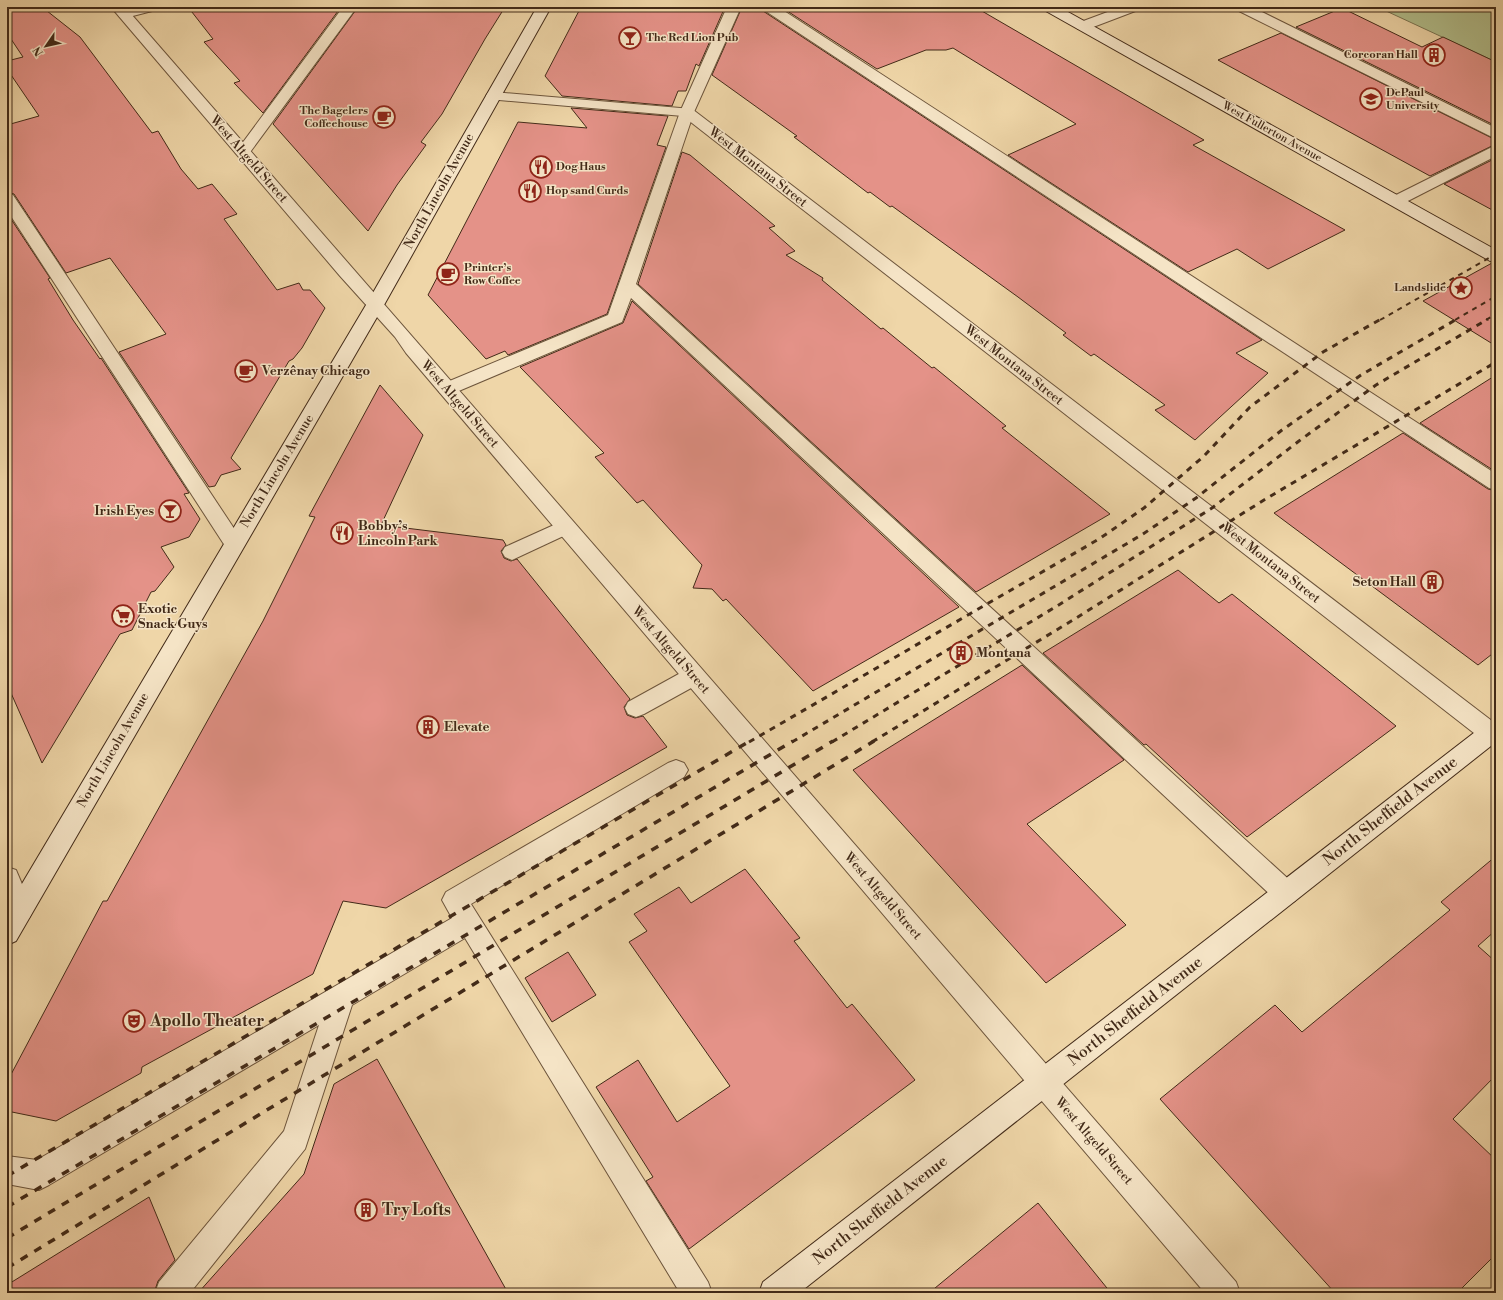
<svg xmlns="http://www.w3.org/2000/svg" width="1503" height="1300" font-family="'Libre Bodoni',serif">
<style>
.green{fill:#b2bf8c;stroke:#7a7452}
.building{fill:#e49288;stroke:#422a18}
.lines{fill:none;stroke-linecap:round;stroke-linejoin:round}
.lane-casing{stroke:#6d553c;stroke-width:2}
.street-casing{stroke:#6d553c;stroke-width:2}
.secondary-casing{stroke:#422a18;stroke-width:2}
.lane{fill:#f5e4c6;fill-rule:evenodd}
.street{fill:#f5e4c6;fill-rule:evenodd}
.secondary{fill:#f5e4c6;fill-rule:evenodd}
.rail-far2{stroke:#422a18;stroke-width:2;stroke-dasharray:5 5;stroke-linecap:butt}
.rail-far1{stroke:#422a18;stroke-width:3;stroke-dasharray:6 6;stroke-linecap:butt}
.rail{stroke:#422a18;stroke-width:3.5;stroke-dasharray:8 8;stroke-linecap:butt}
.labels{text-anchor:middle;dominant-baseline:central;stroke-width:3;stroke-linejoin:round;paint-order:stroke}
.far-poi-label{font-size:11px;font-weight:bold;fill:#422a18;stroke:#f5e4c6;text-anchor:start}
.far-street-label{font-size:11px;fill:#422a18;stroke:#f5e4c6}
.street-label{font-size:13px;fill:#422a18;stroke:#f5e4c6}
.poi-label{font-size:13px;font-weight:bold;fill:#422a18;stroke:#f5e4c6;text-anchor:start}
.near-street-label{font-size:16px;fill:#422a18;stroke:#f5e4c6}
.near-poi-label{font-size:16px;font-weight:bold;fill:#422a18;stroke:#f5e4c6;text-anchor:start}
</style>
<rect width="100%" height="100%" fill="#efd6a8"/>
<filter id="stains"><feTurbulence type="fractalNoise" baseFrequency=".005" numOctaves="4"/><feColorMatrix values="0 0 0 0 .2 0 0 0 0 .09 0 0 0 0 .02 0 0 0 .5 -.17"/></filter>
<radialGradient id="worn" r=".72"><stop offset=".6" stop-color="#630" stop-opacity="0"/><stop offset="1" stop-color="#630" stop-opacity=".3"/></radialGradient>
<path class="green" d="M1389,7h107v55l-112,-52z"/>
<g class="building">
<path d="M7,7h35l38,30 72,96 6,-2 23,38 17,20 14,-5 25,30 -13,5 53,71 22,-7 4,7h7l15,18 -23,40 -9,11 -4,2 -58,97 10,11 -20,6 -6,11 -6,1 -90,-135 47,-18 -56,-76 -44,15 -52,-79 -7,-2v-67l32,-9 -32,-47v-8l16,-4 -16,-24z"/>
<path d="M188,7h153l-78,106 -29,-30 6,-2 -36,-39 9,-3z"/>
<path d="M358,7h147l-20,32 -43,75 -21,28 5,3 -29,40 -29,46 -95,-107z"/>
<path d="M581,7h144l-26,59 -3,-2 -10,27h-8l-6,15 -110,-10 -17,-20z"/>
<path d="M742,7h19l2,4 499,329 -26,13 32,20 -73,67 -40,-30 10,-5 -71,-51 -3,2 -28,-21 3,-2 -48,-36 -126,-91 -2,1 -20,-15 -2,1 -74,-56 3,-1 -85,-61z"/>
<path d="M781,7h194l229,133 -11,5 152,85 -77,39 -31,-20 -49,23 -180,-117 68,-31 -123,-76 -7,2h-20l-49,19z"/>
<path d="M1342,8l80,39 21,-10 53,25v64l-200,-99z"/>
<path d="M1281,33l215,107v4l-66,32 -212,-116z"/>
<path d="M571,108l97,8 -11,29 9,2 -59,167 -99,41 -3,-4 -19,8 -58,-64 90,-173 69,6z"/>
<path d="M682,152l8,3 85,71 -6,2 26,23 -9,4 37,23 -1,2 59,49 2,-1 49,40 2,-1 72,59 -4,2 108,86 -134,78 -338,-308z"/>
<path d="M1496,158v54l-52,-28z"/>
<path d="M7,213l43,65 -2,1 25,41 27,39 1,-1 88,135 -5,1 16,25 -11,18 -28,10 13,20 -19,24 -4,1 -19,38 -12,4 -78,129 -35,-79z"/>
<path d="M1492,263h4v83l-73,-45z"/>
<path d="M632,301l327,306 -146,84 -87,-92 -3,2 -11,-12 -19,-1 9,-23 -59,-65 -6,3 -42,-46 9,-4 -84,-86 103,-44z"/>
<path d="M1496,375v97l-76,-49z"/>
<path d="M380,385l43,50 -42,90 122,15 3,5 -5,6 3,7 7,3 6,-2 113,140 -6,8 3,8 8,3 8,-2 24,31 -281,161 -43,-7 -30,73 -171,93 -1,6 -85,48 -49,-10v-29l96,-181h4l156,-280 52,-104 -6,-1z"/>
<path d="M1403,433l85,56 8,2v160l-18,14 -204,-152z"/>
<path d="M1178,570l41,33 13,-9 164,132 -149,111 -101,-93 -2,1 -101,-92z"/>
<path d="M1022,665l102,95 -97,64 99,101 -80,58 -193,-213z"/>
<path d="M1496,856v74l-18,16 18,16v113l-43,44 43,41v94l-39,39h-122l-175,-194 115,-94 27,27 148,-122 -9,-8z"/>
<path d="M745,869l55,69 -6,3 53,67 5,-4 63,76 -226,169 -43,-68 7,-4 -57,-90 42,-27 39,62 53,-36 -101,-144 18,-11 -13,-17 45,-27 12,16z"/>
<path d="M568,952l28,43 -44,27 -27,-44z"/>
<path d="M377,1059l131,234h-310l106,-119 30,-90z"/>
<path d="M149,1197l26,63 -17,21 -4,12h-147v-8z"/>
<path d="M1038,1203l73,90h-182z"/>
</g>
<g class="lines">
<g class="lane-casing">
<g id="lane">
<path d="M136,7h22l-2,3 -31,8 -5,-1 -2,-3 2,-3z"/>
<path d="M343,7h14l-109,148 -5,2 -5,-2 -3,-3 3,-3z"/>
<path d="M727,7h14l-47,105 -58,172 659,601 4,8 -4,8 -9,3 -9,-3 -646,-603 -9,24 -168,71 -7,2 -7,-2 -2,-4 2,-4 168,-70 72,-203z"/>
<path d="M762,7h16l718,467v16l-7,-2 -725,-478z"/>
<path d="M1235,7h17l244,121v11l-259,-129z"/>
<path d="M1496,145v11l-94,48 -6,2 -6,-2 -2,-3 2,-3z"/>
<path d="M7,193l6,2 2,3 226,341 3,5 -3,5 -7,2 -7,-2 -220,-339z"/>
<path d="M565,520l7,2 3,5 -3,5 -60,28 -7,-3 -3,-5 3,-5z"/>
<path d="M694,667l8,3 3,6 -3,6 -58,32 -8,3 -8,-3 -3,-6 3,-6 58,-32z"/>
<path d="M676,760l8,3 4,7 -4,7 -213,127 237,378 4,11h-32l-215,-355 -113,67 -47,144 -115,144h-35l4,-11 125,-151 35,-106 -270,160 -10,5 -32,-6v-28l30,4 415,-242 -10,-18 4,-8 222,-129z"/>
</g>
</g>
<g class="street-casing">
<g id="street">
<path d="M111,7h14l1111,1275 4,11h-35l-799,-940 -11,-16 -55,-61z"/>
<path d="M1121,7h19l-2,3 -50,19h-10l-2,-3 2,-3z"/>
<path d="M493,92l199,17 804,615v22l-8,-2 -805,-628 -195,-17 -2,-3 2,-3z"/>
<path d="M7,867l9,3 17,40 -4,8 -9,3 -9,-3 -4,-9z"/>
</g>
</g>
<g class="secondary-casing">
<g id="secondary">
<path d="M537,7h14l-167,298 -368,636 -9,4v-36l359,-604z"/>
<path d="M1042,7h17l437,243v12l-6,-1 -446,-251z"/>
<path d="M1496,720v22l-697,551h-40l4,-11 725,-560z"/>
</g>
</g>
<use href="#lane" class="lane"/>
<use href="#street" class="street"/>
<use href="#secondary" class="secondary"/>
<g class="rail-far2">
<path d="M1380,320l116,-66"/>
<path d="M1455,320l41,-24"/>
<path d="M1486,320l10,-6"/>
</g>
<g class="rail-far1">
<path d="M749,742l350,-203 45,-31 60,-52 46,-49 73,-55 58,-33"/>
<path d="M792,742l351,-208 53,-36 86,-68 79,-55 96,-56"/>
<path d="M832,742l225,-136 155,-98 87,-67 77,-56 112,-66"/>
<path d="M872,742l201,-122 191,-120 232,-138"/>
</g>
<g class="rail">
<path d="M7,1176l743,-435"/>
<path d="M7,1207l786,-466"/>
<path d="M7,1238l826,-497"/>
<path d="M7,1268l867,-527"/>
</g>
</g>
<defs>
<g id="bar-ring" transform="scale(1.15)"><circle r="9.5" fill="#f5e4c6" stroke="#8f2418" stroke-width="1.5"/><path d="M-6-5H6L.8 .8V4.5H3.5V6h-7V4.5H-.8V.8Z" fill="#8f2418"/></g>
<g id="building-ring" transform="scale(1.15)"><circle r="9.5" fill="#f5e4c6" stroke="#8f2418" stroke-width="1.5"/><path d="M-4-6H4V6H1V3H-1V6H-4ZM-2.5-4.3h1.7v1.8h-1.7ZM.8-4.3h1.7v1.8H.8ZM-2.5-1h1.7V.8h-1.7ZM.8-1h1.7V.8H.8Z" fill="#8f2418"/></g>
<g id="university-ring" transform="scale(1.15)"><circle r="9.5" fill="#f5e4c6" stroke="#8f2418" stroke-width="1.5"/><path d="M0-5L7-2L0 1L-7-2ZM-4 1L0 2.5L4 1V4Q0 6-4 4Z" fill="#8f2418"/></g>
<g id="cafe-ring" transform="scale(1.15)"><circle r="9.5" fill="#f5e4c6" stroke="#8f2418" stroke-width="1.5"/><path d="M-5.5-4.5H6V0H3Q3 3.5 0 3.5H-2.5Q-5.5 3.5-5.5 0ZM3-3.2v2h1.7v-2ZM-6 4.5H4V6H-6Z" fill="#8f2418"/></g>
<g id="restaurant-ring" transform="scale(1.15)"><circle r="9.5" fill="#f5e4c6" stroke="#8f2418" stroke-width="1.5"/><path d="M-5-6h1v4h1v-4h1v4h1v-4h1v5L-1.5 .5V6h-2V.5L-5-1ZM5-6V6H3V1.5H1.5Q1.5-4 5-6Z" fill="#8f2418"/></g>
<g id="sight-ring" transform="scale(1.15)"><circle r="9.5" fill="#f5e4c6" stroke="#8f2418" stroke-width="1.5"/><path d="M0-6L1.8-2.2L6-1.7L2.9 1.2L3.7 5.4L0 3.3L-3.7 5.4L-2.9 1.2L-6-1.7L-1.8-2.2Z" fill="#8f2418"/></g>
<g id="supermarket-ring" transform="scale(1.15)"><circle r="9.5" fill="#f5e4c6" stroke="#8f2418" stroke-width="1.5"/><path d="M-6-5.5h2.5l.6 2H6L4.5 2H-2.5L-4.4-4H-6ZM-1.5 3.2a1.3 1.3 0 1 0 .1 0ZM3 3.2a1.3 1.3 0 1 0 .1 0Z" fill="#8f2418"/></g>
<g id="theatre-ring" transform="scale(1.15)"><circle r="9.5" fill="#f5e4c6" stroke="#8f2418" stroke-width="1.5"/><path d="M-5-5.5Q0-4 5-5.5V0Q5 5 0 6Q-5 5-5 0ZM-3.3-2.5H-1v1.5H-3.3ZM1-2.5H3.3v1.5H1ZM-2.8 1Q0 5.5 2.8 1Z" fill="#8f2418"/></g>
</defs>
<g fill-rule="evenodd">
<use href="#bar-ring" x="630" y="38"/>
<use href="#building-ring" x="1434" y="55"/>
<use href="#university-ring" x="1371" y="99"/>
<use href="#cafe-ring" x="384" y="117"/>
<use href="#restaurant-ring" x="541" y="167"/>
<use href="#restaurant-ring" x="530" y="191"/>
<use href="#cafe-ring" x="448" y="274"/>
<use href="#sight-ring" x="1461" y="288"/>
<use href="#cafe-ring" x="246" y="371"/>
<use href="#bar-ring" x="170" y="511"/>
<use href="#restaurant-ring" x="342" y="533"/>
<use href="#building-ring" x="1432" y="582"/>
<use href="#supermarket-ring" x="123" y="616"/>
<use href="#building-ring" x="961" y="653"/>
<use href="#building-ring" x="428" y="727"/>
<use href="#theatre-ring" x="134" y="1021"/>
<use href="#building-ring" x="366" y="1210"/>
</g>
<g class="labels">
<g class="far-poi-label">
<text x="646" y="38">The Red Lion Pub</text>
<text x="1418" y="55" text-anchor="end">Corcoran Hall</text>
<text x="1386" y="93">DePaul<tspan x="1386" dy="13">University</tspan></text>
<text x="368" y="111" text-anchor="end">The Bagelers<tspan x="368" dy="13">Coffeehouse</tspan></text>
<text x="556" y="167">Dog Haus</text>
<text x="546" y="191">Hop sand Curds</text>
<text x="464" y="268">Printer’s<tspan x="464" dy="13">Row Coffee</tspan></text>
<text x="1446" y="288" text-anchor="end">Landslide</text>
</g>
<g class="far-street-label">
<text transform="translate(1272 132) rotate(29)">West Fullerton Avenue</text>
</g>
<g class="street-label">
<text transform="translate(249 159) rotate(49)">West Altgeld Street</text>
<text transform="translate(758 167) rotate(38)">West Montana Street</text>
<text transform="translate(439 191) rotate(-61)">North Lincoln Avenue</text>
<text transform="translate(1014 365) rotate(38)">West Montana Street</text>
<text transform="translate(460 404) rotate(49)">West Altgeld Street</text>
<text transform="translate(277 471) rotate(-59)">North Lincoln Avenue</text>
<text transform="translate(1271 563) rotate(38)">West Montana Street</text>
<text transform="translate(671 650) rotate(49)">West Altgeld Street</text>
<text transform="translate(113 750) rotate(-60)">North Lincoln Avenue</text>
<text transform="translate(883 896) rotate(49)">West Altgeld Street</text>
<text transform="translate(1094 1141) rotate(49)">West Altgeld Street</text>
</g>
<g class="poi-label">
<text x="262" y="371">Verzênay Chicago</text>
<text x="154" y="511" text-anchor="end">Irish Eyes</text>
<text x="358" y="526">Bobby’s<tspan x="358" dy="15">Lincoln Park</tspan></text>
<text x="1416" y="582" text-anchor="end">Seton Hall</text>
<text x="138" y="609">Exotic<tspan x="138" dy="15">Snack Guys</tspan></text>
<text x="976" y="653">Montana</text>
<text x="444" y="727">Elevate</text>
</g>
<g class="near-street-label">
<text transform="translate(1390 811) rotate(-38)">North Sheffield Avenue</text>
<text transform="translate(1135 1011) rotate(-38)">North Sheffield Avenue</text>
<text transform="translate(880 1210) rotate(-38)">North Sheffield Avenue</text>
</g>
<g class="near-poi-label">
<text x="150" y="1021">Apollo Theater</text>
<text x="382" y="1210">Try Lofts</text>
</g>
</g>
<rect width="1503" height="1300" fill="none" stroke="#efd6a8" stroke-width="24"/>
<rect x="8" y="8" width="1487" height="1284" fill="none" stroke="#422a18" stroke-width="2"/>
<rect x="12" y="12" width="1479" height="1276" fill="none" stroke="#422a18"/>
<g transform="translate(46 46) rotate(236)" stroke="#f5e4c6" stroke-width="3" paint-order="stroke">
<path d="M0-3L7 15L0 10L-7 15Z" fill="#422a18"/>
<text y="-6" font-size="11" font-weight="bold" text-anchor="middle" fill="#422a18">N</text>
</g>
<rect width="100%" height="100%" filter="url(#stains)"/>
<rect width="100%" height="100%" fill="url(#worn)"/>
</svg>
